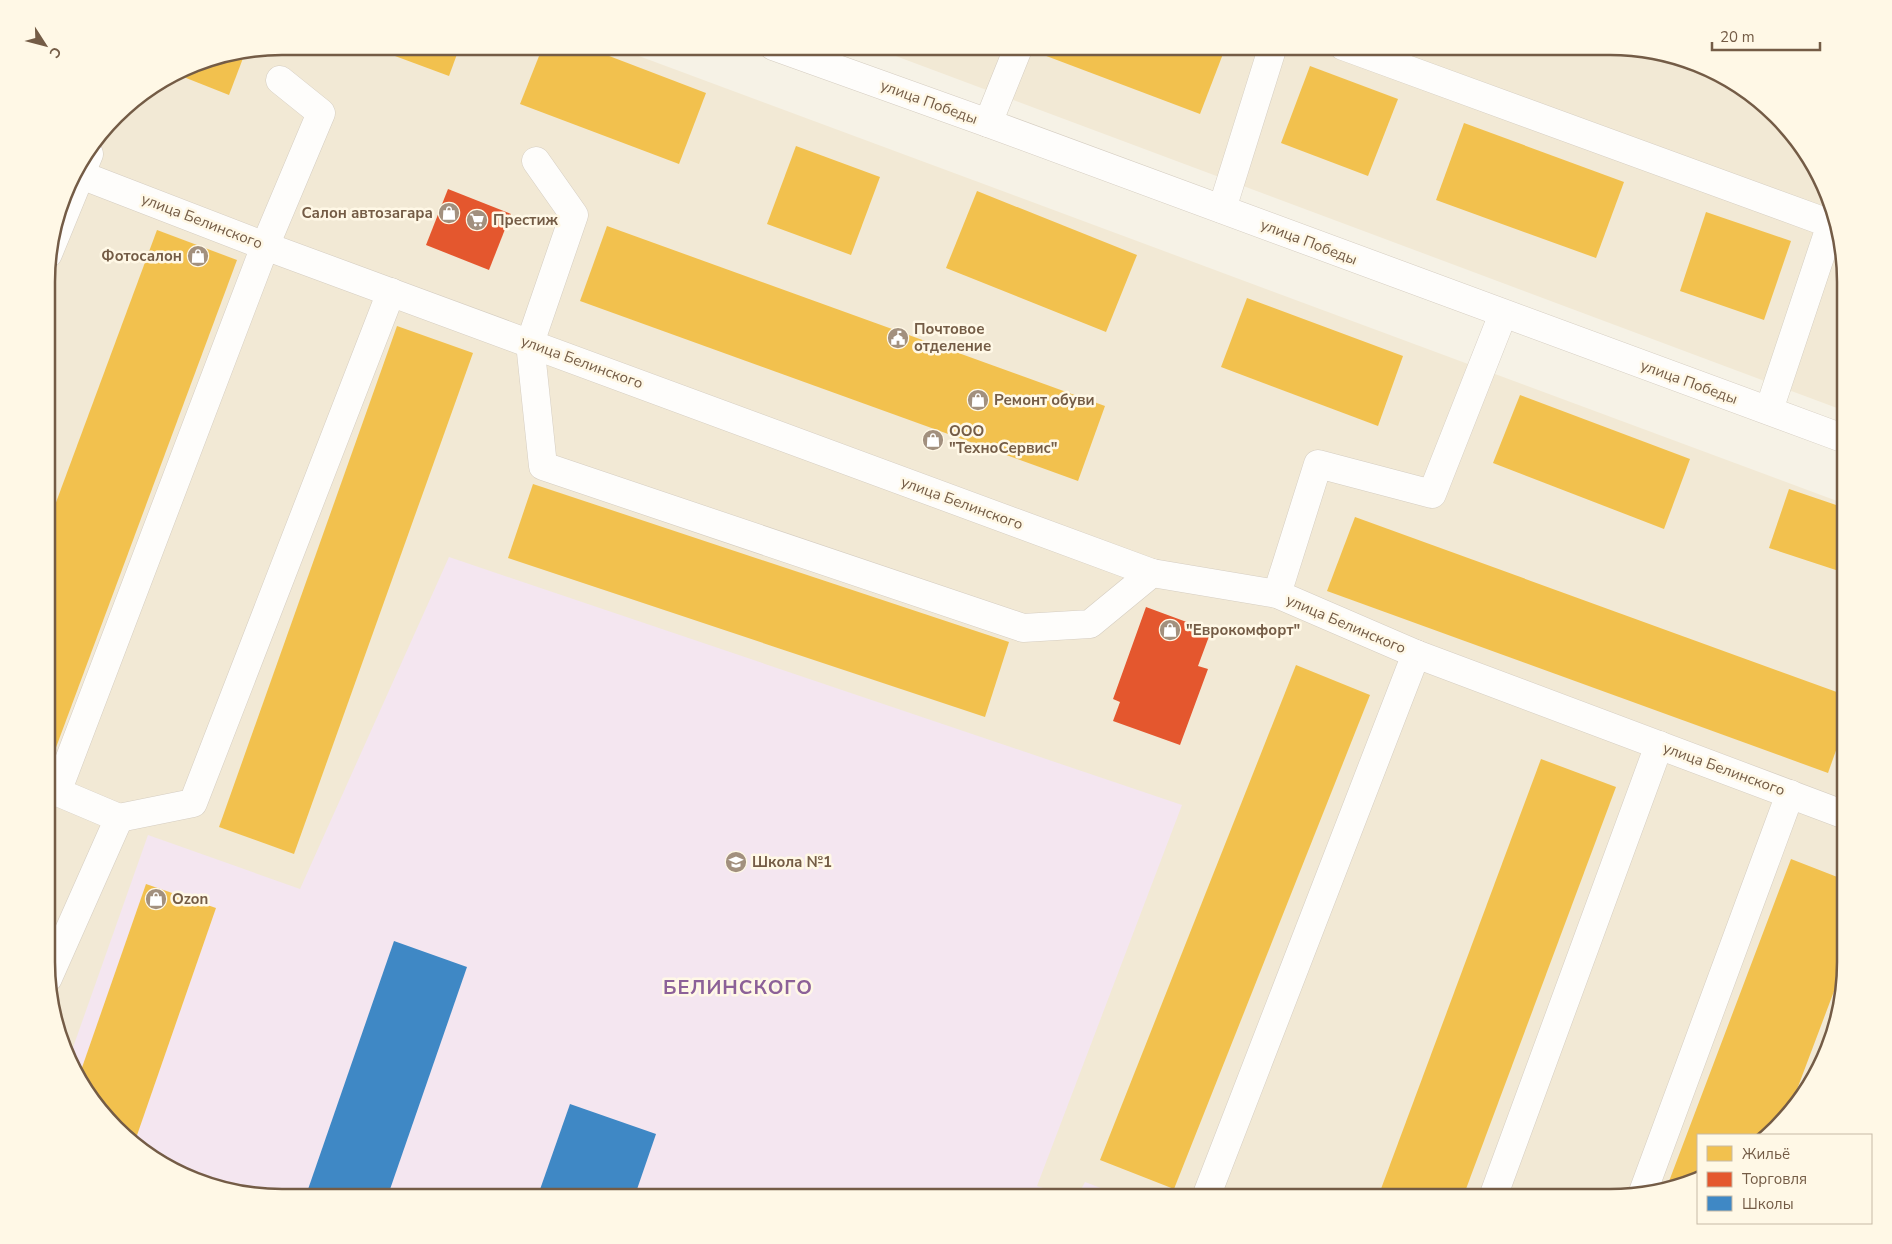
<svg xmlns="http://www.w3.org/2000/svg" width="1892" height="1244" font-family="'Nunito Sans',sans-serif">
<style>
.residential{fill:#f2e9d5}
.education{fill:#f4e6f0}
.homes{fill:#f2c14e}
.shops{fill:#e4572e}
.schools{fill:#3f88c5}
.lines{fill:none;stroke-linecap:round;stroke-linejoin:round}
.minor-casing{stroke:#d5cdc1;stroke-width:29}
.minor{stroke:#fefdfb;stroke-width:28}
.labels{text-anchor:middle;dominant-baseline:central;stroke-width:5;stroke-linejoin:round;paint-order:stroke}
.street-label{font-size:15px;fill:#745c46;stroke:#fff8e6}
.poi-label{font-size:15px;font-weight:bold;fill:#745c46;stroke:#fff8e6;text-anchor:start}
.district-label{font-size:20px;font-weight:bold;letter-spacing:1px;fill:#8c6198;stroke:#fff8e6}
.rim{fill:none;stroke:#745c46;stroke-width:2.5}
</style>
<rect width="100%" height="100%" fill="#f6f2e6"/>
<g class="residential">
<path d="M282,46h330l1233,458v473l-12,61 -27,55 -45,42h-63v40l-73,22 -1343,1 -76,-13 -55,-27 -73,-78 -30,-87v-742l23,-74 55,-72 66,-41z"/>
<path d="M869,46h741l76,13 55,27 73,78 31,103v144z"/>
</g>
<g class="education">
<path d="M449,557l733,248 -145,381 33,11 -788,1 -76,-13 -55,-27 -73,-78 -8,-24 78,-221 152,54z"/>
<path d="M1085,1182l39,15h-47z"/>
</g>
<g class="homes">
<path d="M368,46h92l-11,30z"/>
<path d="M543,46h40l123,47 -27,71 -159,-60z"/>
<path d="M1044,46h182l-26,68 -159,-60z"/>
<path d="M245,53l-16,42 -53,-21 16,-10z"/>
<path d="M1310,66l88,33 -30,77 -87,-33z"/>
<path d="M1464,123l160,59 -28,76 -160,-58z"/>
<path d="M796,146l84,31 -29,78 -84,-31z"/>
<path d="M977,191l160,64 -31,77 -160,-64z"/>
<path d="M1706,212l85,29 -27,79 -84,-29z"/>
<path d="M607,226l498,180 -27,75 -498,-180z"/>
<path d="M157,230l80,30 -186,501 -3,-1v-236z"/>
<path d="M1247,298l156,58 -25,70 -157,-59z"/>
<path d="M397,326l76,27 -179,501 -75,-27z"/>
<path d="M1845,336v16l-5,-2z"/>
<path d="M1520,395l170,64 -26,70 -171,-66z"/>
<path d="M533,484l476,158 -24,75 -477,-159z"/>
<path d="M1789,489l56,19v65l-76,-25z"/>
<path d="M1355,517l490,178v30l-17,48 -501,-182z"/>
<path d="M1296,665l74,30 -196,494 -74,-29z"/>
<path d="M1541,759l75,28 -153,410h-85z"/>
<path d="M1791,859l54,21v82l-55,146 -29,27h-63v40l-30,9z"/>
<path d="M146,884l70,24 -81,233 -57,-62z"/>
</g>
<g class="shops">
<path d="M448,189l63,25 -22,56 -63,-25z"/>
<path d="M1146,607l65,24 -13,35 10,3 -28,76 -67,-24 7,-19 -7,-3z"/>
</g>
<g class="schools">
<path d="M394,941l73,26 -80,231h-82z"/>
<path d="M570,1104l86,30 -22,64h-97z"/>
</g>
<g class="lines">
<g class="minor-casing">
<g id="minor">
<path d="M773,46l215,77 857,316"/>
<path d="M1343,46l488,178 -62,186"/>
<path d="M988,123l31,-77"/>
<path d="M536,161l38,54 -44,128 13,123 480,162 67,-4 62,-51"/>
<path d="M81,175l184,71 887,327 125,21 139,60 429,161"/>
<path d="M1222,209l51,-163"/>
<path d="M48,254l41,-100"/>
<path d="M1277,594l41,-130 114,30 71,-180"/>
<path d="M48,788l71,30 -71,160"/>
<path d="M57,792l208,-546 56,-133 -41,-33"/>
<path d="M119,818l74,-15 198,-511"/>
<path d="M1643,1192l147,-398"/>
<path d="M1206,1197l210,-543"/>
<path d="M1493,1197l166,-452"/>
</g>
</g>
<use href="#minor" class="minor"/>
</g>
<defs>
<g id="shop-disc" transform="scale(1.125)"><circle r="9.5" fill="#a2907e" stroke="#fff8e6"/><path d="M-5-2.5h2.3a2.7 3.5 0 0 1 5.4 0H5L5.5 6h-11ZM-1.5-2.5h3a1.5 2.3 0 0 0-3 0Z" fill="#fff"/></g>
<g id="supermarket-disc" transform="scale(1.125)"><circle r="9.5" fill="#a2907e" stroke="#fff8e6"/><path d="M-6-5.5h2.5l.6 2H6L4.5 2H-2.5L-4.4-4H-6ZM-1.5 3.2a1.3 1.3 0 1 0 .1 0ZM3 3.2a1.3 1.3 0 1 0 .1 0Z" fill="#fff"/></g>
<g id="civic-disc" transform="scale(1.125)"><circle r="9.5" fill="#a2907e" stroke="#fff8e6"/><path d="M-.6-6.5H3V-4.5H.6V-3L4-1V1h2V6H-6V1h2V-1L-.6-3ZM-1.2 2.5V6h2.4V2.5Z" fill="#fff"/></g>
<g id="school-disc" transform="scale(1.125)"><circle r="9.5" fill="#a2907e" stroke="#fff8e6"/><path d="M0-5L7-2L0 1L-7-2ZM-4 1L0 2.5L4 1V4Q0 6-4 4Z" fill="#fff"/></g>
</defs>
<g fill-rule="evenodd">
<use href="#shop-disc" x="449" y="213"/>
<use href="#supermarket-disc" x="477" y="220"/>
<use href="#shop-disc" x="198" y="256"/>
<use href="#civic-disc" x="898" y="338"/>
<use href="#shop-disc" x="978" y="400"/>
<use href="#shop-disc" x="933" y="440"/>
<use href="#shop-disc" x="1170" y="630"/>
<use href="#school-disc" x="736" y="862"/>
<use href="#shop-disc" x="156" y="899"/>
</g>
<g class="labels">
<g class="street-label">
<text transform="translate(929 102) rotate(20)">улица Победы</text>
<text transform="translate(202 221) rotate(21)">улица Белинского</text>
<text transform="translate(1309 242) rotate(21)">улица Победы</text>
<text transform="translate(582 362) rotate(20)">улица Белинского</text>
<text transform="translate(1689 382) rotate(20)">улица Победы</text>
<text transform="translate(962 503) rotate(20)">улица Белинского</text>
<text transform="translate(1346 624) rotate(23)">улица Белинского</text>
<text transform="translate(1724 769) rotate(20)">улица Белинского</text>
</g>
<g class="poi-label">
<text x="433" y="213" text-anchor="end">Салон автозагара</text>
<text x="493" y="220">Престиж</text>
<text x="182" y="256" text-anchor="end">Фотосалон</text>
<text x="914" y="329">Почтовое<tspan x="914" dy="17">отделение</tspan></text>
<text x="994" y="400">Ремонт обуви</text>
<text x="949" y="431">ООО<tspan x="949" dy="17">"ТехноСервис"</tspan></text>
<text x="1186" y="630">"Еврокомфорт"</text>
<text x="752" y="862">Школа №1</text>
<text x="172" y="899">Ozon</text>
</g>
<g class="district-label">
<text x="738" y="987">БЕЛИНСКОГО</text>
</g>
</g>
<path d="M0 0H1892V1244H0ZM282 55H1610A227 227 0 0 1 1837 282V962A227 227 0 0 1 1610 1189H282A227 227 0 0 1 55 962V282A227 227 0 0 1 282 55Z" fill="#fff8e6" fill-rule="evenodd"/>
<path class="rim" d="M282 55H1610A227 227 0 0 1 1837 282V962A227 227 0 0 1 1610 1189H282A227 227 0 0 1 55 962V282A227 227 0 0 1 282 55Z"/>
<rect x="1697" y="1134" width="175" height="90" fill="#fff8e6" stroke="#c7baa6"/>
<rect x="1707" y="1146" width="25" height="15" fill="#f2c14e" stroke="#c7baa6"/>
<text x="1742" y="1159" font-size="15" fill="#745c46">Жильё</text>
<rect x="1707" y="1172" width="25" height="15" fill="#e4572e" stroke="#c7baa6"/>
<text x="1742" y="1184" font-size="15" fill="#745c46">Торговля</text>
<rect x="1707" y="1196" width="25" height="15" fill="#3f88c5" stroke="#c7baa6"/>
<text x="1742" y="1209" font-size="15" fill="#745c46">Школы</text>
<g transform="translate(45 45) rotate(126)" stroke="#fff8e6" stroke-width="4" paint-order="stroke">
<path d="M0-4L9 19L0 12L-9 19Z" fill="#745c46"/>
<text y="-8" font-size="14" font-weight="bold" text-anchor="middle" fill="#745c46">С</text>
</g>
<path d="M1712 42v8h108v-8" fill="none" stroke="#745c46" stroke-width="2.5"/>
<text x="1720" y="42" font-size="15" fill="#745c46" stroke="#fff8e6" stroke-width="4" paint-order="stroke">20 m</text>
</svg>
